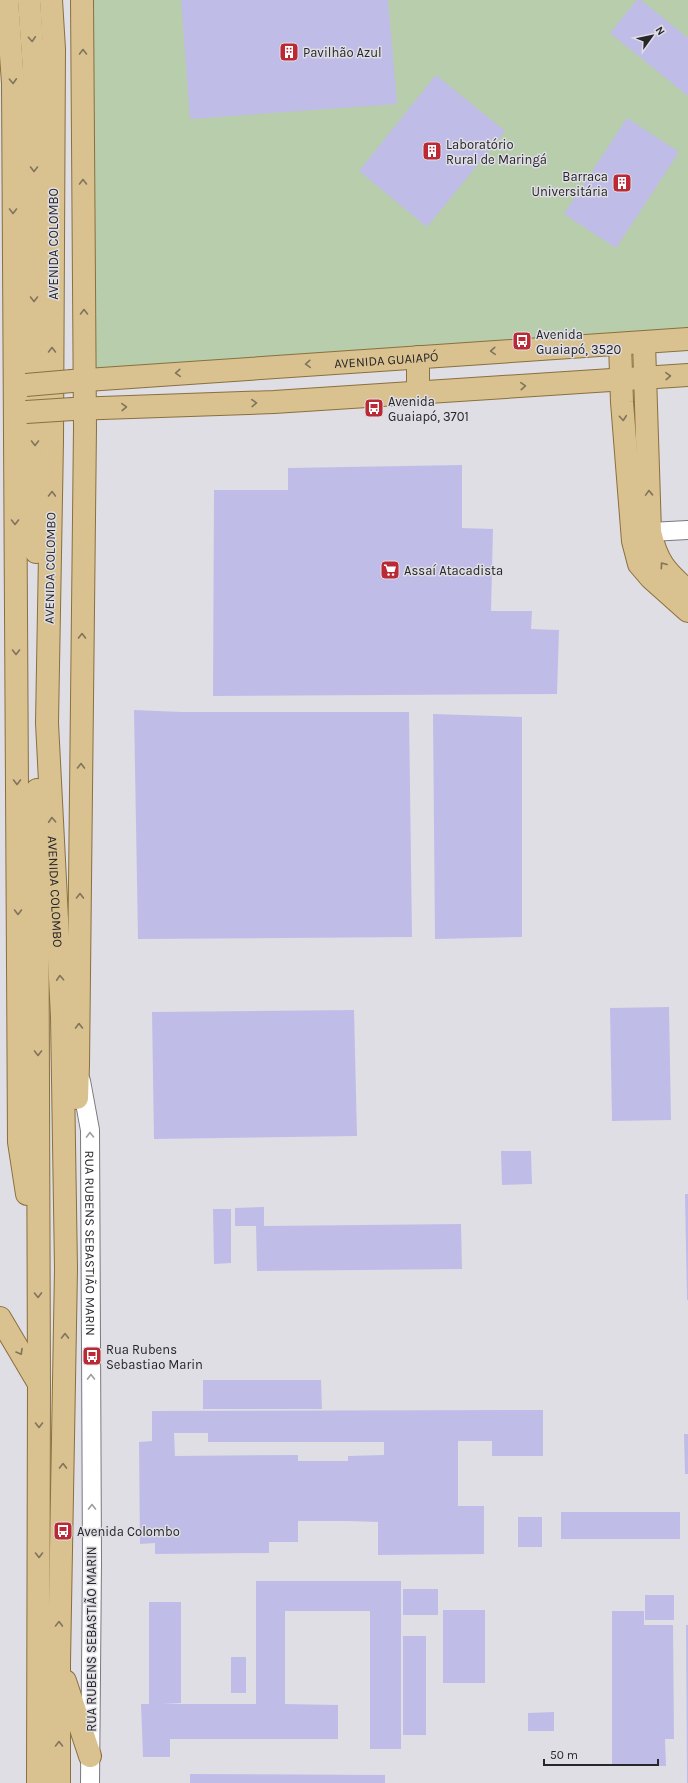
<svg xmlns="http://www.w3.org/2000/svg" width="688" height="1783" font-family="Karla,sans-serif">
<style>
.green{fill:#b7cdac}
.building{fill:#bfbde7;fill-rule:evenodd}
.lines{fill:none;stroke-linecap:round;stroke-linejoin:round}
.minor-casing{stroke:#7b797f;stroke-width:20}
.major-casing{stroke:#8a703c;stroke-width:24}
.minor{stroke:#fff;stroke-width:18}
.major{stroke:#d9c190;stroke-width:22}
.major-bridge-casing{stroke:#8a703c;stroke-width:24;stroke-linecap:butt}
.major-bridge{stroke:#d9c190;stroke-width:22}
.oneway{stroke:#80745c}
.oneway2{stroke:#9e9d9f}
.labels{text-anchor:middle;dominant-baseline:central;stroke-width:3;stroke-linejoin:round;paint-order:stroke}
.poi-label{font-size:13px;fill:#272629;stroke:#dfdee4;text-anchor:start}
.street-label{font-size:13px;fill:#272629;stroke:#dfdee4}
</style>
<rect width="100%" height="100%" fill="#dfdee4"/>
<path class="green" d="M82,0h606v339l-604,40z"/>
<g class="building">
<path d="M181,0h207l9,104 -207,15z"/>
<path d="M637,0h4l47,38v58l-78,-63z"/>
<path d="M436,75l69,56 -78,96 -68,-56z"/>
<path d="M627,118l52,34 -63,96 -52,-34z"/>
<path d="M462,465v63l31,1 -2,82h41l-1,18 28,1 -2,64 -344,2 1,-206h74v-22z"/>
<path d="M134,710l48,2h227l3,225 -274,2z"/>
<path d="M433,714l89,3v220l-87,2z"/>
<path d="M669,1007l2,113 -59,1 -2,-113z"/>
<path d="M354,1010l3,126 -203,3 -2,-127z"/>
<path d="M501,1151h30l1,33 -30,1z"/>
<path d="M685,1194h3v106h-1z"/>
<path d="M264,1207v19l197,-2 1,45 -205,2 -1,-45h-21v-18z"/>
<path d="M213,1209h18v54l-17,1z"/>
<path d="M203,1380h118l1,29h-119z"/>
<path d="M543,1410v46h-51v-15h-34v65h26v48l-106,1v-33l-30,-1h-50v21h-29v11l-114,1v-11l-15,1 -1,-102 13,-1v-30zM174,1433h34v9h176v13l-36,1v5h-50v-6l-123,1z"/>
<path d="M684,1434h4v40h-3z"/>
<rect x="561" y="1512" width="119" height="27"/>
<rect x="518" y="1517" width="24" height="30"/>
<path d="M256,1581h145v168h-31v-138h-85v93l53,1v34h-168v18h-27l-2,-53h8v-102h32v101l-18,1h93z"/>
<rect x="403" y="1589" width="35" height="26"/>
<rect x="645" y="1595" width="29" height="25"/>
<rect x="443" y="1610" width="42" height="73"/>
<path d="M612,1611h32v14h29l1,114h-9l1,27 -54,-1z"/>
<path d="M686,1625h2v158h-1z"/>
<rect x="403" y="1636" width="23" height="99"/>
<rect x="231" y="1657" width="15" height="36"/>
<path d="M554,1712v19h-26v-18z"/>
<path d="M190,1774l195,1v8h-195z"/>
</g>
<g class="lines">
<g class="minor-casing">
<g id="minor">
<path d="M650,532l38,-2"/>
<path id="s1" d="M81,1081l9,49 2,431 -2,222"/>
</g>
</g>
<g class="major-casing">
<g id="major">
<path d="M7,0l6,83 6,1059 8,52"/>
<path d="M29,0l5,70 2,482"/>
<path id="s2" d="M51,0l3,49 -2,392 -5,282 15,294 4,252 -7,394v120"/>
<path d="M644,343l6,189c7,30 15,39 38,59"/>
<path d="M620,344l2,58 11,139 6,23 12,14 37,33"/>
<path d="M418,357v36"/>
<path id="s3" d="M72,381l616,-42"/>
<path d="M73,409l201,-7 414,-27"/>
<path d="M37,790l2,596 -1,397"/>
<path d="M77,1098l1,-33 7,-638 -3,-427"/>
<path d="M0,1318l39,66"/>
<path d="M65,1681l25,75"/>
</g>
</g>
<use href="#minor" class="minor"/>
<use href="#major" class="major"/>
<g class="major-bridge-casing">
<g id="major-bridge">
<path d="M26,385l46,-4"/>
<path d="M26,412l47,-3"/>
</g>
</g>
<use href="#major-bridge" class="major-bridge"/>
</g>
<defs><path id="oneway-chevron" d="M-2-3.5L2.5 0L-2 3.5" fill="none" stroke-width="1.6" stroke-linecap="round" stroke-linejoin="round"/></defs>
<g class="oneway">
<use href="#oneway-chevron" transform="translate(32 39) rotate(86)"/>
<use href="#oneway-chevron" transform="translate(83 52) rotate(-90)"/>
<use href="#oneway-chevron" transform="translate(13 81) rotate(87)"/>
<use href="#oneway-chevron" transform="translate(34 169) rotate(90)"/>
<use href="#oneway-chevron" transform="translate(83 182) rotate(-90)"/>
<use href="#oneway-chevron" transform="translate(13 211) rotate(90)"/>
<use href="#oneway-chevron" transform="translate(34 299) rotate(90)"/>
<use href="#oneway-chevron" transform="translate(84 312) rotate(-90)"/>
<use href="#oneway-chevron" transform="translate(52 350) rotate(-90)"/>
<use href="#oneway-chevron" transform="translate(493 351) rotate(176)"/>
<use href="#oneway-chevron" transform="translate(308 364) rotate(176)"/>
<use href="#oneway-chevron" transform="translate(178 373) rotate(176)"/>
<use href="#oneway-chevron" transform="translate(668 376) rotate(-3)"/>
<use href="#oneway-chevron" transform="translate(523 386) rotate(-4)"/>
<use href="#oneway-chevron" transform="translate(254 403) rotate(-2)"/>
<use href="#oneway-chevron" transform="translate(124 407) rotate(-2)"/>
<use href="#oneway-chevron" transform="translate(623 418) rotate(85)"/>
<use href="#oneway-chevron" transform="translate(35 443) rotate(90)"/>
<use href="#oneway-chevron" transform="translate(649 493) rotate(-92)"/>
<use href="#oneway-chevron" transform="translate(52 494) rotate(-89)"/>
<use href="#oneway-chevron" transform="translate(15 522) rotate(90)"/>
<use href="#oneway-chevron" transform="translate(663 565) rotate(-126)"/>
<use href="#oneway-chevron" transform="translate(82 636) rotate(-89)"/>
<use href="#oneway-chevron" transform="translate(16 652) rotate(90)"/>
<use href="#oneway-chevron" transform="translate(81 766) rotate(-89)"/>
<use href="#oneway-chevron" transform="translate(17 782) rotate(90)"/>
<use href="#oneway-chevron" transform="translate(52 820) rotate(-93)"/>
<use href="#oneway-chevron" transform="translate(80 896) rotate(-89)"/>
<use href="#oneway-chevron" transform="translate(18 912) rotate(90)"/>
<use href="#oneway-chevron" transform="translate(60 978) rotate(-93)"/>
<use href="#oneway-chevron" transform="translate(79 1026) rotate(-90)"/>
<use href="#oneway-chevron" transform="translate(38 1053) rotate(90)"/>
<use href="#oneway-chevron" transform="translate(38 1295) rotate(89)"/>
<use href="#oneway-chevron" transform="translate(65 1336) rotate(-89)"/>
<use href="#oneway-chevron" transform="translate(20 1352) rotate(60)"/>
<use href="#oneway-chevron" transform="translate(39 1425) rotate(90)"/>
<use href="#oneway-chevron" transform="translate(63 1466) rotate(-89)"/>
<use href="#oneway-chevron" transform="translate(39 1555) rotate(90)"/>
<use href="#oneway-chevron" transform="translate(59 1624) rotate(-89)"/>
<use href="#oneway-chevron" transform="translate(59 1744) rotate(-90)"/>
</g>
<g class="oneway2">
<use href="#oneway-chevron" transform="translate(90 1135) rotate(-91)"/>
<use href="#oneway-chevron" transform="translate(91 1377) rotate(-90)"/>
<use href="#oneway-chevron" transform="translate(92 1507) rotate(-90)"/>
</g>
<defs>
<g id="building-square" transform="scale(1)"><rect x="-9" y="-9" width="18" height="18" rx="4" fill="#bb2a34" stroke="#dfdee4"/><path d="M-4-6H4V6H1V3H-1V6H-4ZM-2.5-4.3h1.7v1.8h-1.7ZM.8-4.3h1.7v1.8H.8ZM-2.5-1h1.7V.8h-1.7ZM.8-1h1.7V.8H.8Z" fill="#fff"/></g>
<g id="bus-square" transform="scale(1)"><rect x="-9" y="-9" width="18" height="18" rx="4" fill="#bb2a34" stroke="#dfdee4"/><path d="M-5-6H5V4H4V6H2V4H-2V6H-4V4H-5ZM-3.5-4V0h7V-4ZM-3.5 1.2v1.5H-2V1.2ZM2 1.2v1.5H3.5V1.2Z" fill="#fff"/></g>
<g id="supermarket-square" transform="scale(1)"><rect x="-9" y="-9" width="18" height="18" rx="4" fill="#bb2a34" stroke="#dfdee4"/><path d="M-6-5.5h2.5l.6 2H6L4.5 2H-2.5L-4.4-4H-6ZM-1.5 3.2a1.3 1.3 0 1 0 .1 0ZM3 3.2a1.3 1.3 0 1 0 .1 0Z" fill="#fff"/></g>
</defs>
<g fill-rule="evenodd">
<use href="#building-square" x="289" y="52"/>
<use href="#building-square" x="432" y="151"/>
<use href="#building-square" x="622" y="183"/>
<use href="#bus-square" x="522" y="341"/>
<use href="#bus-square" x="374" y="408"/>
<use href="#supermarket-square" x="390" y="570"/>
<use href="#bus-square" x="92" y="1356"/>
<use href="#bus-square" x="63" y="1531"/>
</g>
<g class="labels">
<g class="poi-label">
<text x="303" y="52">Pavilhão Azul</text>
<text x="446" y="144">Laboratório<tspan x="446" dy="15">Rural de Maringá</tspan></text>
<text x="608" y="176" text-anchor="end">Barraca<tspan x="608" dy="15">Universitária</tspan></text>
<text x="536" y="334">Avenida<tspan x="536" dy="15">Guaiapó, 3520</tspan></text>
<text x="388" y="401">Avenida<tspan x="388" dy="15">Guaiapó, 3701</tspan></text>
<text x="404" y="570">Assaí Atacadista</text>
<text x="106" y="1349">Rua Rubens<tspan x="106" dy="15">Sebastiao Marin</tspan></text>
<text x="77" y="1531">Avenida Colombo</text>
</g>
<g class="street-label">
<text transform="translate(53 244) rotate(-90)">AVENIDA COLOMBO</text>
<text stroke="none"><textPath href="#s3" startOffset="315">AVENIDA GUAIAPÓ</textPath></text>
<text transform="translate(50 568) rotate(-89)">AVENIDA COLOMBO</text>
<text stroke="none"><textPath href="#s2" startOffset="892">AVENIDA COLOMBO</textPath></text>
<text stroke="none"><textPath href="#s1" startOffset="163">RUA RUBENS SEBASTIÃO MARIN</textPath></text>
<text transform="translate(91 1639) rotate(-90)">RUA RUBENS SEBASTIÃO MARIN</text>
</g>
</g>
<g transform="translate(652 36) rotate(57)" stroke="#dfdee4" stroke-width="3" paint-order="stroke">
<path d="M0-3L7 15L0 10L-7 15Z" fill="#272629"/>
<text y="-6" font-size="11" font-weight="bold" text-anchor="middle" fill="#272629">N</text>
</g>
<path d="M544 1759v6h114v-6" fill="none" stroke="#272629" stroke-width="2"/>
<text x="550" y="1759" font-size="12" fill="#272629" stroke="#dfdee4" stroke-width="3" paint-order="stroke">50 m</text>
</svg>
